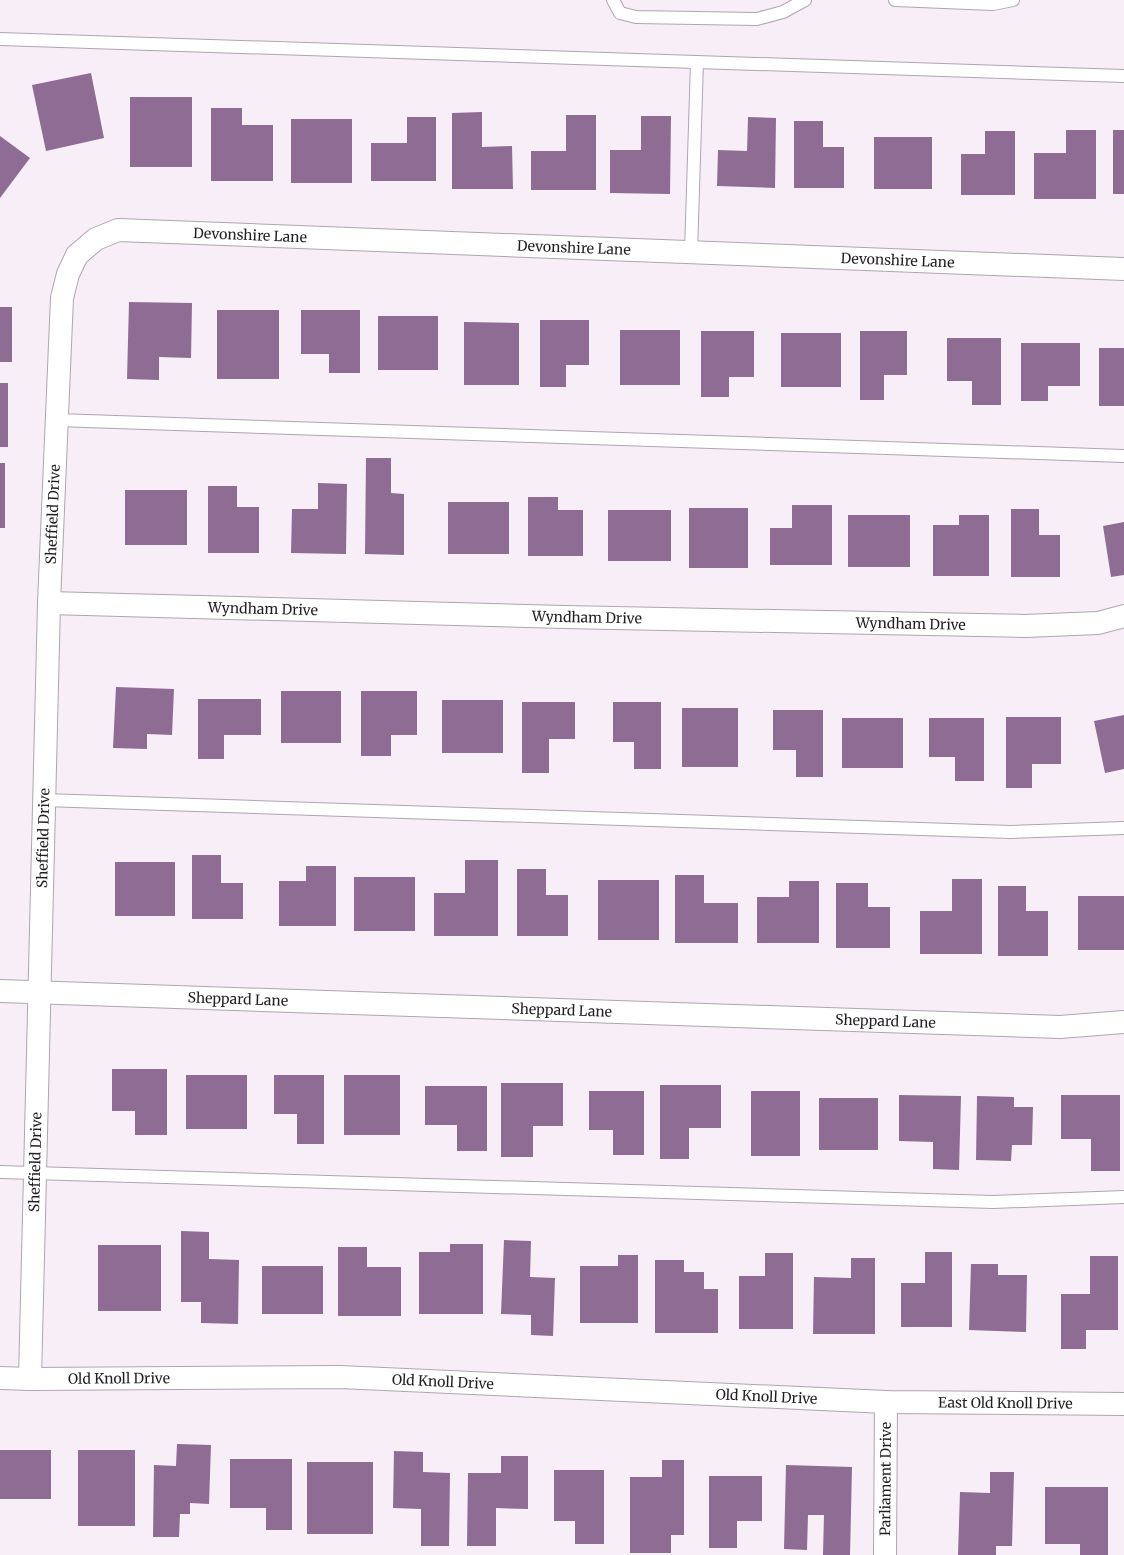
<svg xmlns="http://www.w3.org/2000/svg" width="1124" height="1555" font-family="Merriweather,serif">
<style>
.building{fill:#8f6c93}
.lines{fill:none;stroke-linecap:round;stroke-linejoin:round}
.lane-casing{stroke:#aea6af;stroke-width:14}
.street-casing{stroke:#aea6af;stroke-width:24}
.lane{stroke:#fff;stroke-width:12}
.street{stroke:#fff;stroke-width:22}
.labels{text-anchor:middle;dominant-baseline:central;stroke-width:4;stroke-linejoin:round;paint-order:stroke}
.street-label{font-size:14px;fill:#211e21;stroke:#fff}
</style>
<rect width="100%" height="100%" fill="#f7eef8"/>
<g class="building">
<path d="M91,73l13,65 -58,13 -14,-66z"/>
<rect x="130" y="97" width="62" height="70"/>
<path d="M211,108h31v17h31v56h-62z"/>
<path d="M482,112v35l30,-1 1,43h-61v-76z"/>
<path d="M566,115h30v75h-65v-39h35z"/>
<path d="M641,116h30l-1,78 -60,-1v-43h31z"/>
<path d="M407,117h29v64h-65v-38h36z"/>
<path d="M748,117l28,1 -1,70 -58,-2 1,-36 29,1z"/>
<rect x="291" y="119" width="61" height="64"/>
<path d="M794,121h29v26h21v41h-50z"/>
<path d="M1066,130h30v69h-62v-46h32z"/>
<rect x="1113" y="130" width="11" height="64"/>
<path d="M985,131h30v64h-54v-41h24z"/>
<path d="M0,136l30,22 -30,40z"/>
<rect x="874" y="137" width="58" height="52"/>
<path d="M129,302l63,1 -1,55 -32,-1v23l-32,-1z"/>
<rect x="0" y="307" width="12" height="55"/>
<rect x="217" y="310" width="62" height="69"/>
<path d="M301,310h59v63h-31v-19h-28z"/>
<rect x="378" y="316" width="60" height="54"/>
<path d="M540,320h49v45h-23v22h-26z"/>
<path d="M464,322l55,1v62h-55z"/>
<rect x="620" y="330" width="60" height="55"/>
<path d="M701,331h53v46h-25v20h-28z"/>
<path d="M860,331h47v44h-23v25h-24z"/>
<rect x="781" y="333" width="60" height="54"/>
<path d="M947,338h54v67h-29v-24h-25z"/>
<path d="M1021,343h59v43h-32v15h-27z"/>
<rect x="1099" y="348" width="25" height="58"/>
<rect x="0" y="383" width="8" height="64"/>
<path d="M366,458h25v35l13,1v61l-39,-1z"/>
<rect x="0" y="463" width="5" height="65"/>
<path d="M318,483l29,1 -1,70 -55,-1 1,-44h26z"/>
<path d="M208,486h29v21h22v46h-51z"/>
<rect x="125" y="490" width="62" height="55"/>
<path d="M528,497h30v13h25v46h-55z"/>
<rect x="448" y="502" width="61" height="52"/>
<path d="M792,505h40v60h-62v-37h22z"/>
<rect x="689" y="508" width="59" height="60"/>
<path d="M1011,509h28v26h21v42h-49z"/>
<rect x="608" y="510" width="63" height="51"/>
<rect x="848" y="515" width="62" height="52"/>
<path d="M959,515h30v61h-56v-51h26z"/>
<path d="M1124,522v53l-13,2 -8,-51z"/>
<path d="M116,687l58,2 -2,46 -25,-1v15l-34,-1z"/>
<rect x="281" y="691" width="60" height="52"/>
<path d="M361,691h56v44h-26v21h-30z"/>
<path d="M198,699h63v36h-37v24h-26z"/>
<rect x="442" y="700" width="61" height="53"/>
<path d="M522,702h53v37h-26v34h-27z"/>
<path d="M613,702h48v67h-27v-27h-21z"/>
<rect x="682" y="708" width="56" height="59"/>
<path d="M773,710h50v67h-27v-27h-23z"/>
<path d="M1124,715v54l-19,4 -11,-52z"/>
<path d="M1006,717h55v47h-29v24h-26z"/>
<rect x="842" y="718" width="61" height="50"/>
<path d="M929,718h55v63h-29v-24h-26z"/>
<path d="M192,855h29v28h22v36h-51z"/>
<path d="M465,860h33v76h-64v-43h31z"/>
<rect x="115" y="862" width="60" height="54"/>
<path d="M306,866h30v60h-57v-45h27z"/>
<path d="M517,869h29v26h22v41h-51z"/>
<path d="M675,875h29v28h34v40h-63z"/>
<rect x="354" y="877" width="61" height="54"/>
<path d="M952,879h30v75h-62v-43h32z"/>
<rect x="598" y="880" width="61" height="60"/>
<path d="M789,881h30v62h-62v-46h32z"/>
<path d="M836,883h32v24h22v41h-54z"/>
<path d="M998,886h28v25h22v45h-50z"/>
<rect x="1078" y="896" width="46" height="54"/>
<path d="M112,1069h55v66h-32v-24h-23z"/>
<rect x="186" y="1075" width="61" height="54"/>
<path d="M274,1075h50v69h-27v-30h-23z"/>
<rect x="344" y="1075" width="56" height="60"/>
<path d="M501,1083h62v43h-30v31h-32z"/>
<path d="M660,1085h61v43h-32v31h-29z"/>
<path d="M425,1086h62v65h-30v-26h-32z"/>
<path d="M589,1091h55v64h-31v-25h-24z"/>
<rect x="751" y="1091" width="49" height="65"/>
<path d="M899,1095l62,1 -2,74 -26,-1v-27l-34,-1z"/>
<path d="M1061,1095h59v76h-29v-32h-30z"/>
<path d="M977,1096l37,1v10h19l-1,38h-20l-1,16 -35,-1z"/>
<rect x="819" y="1098" width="59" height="52"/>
<path d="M181,1231l28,1v27l30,1 -1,64 -37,-1v-21h-20z"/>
<path d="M504,1240l27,1 -1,36 25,1 -2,58 -22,-1v-20l-30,-1z"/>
<path d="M450,1244h33v70h-64v-62h31z"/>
<rect x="98" y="1245" width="63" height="66"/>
<path d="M338,1247h29v20h34v49h-63z"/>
<path d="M925,1252h27v75h-51v-44h24z"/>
<path d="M765,1253h28v76h-54v-53h26z"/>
<path d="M618,1255h20v68h-58v-57h38z"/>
<path d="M1090,1256h28v74h-32v19h-25v-55h29z"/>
<path d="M851,1258h24v76h-62l1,-57 37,1z"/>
<path d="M655,1260h29v12h20v17h14v44h-63z"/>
<path d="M971,1264h27v11h29l-1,57 -57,-2z"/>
<rect x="262" y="1266" width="61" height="48"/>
<path d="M177,1444l34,1 -2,59 -19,-1v11h-10l-1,23h-26l1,-72 22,1z"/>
<rect x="0" y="1450" width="51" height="49"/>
<rect x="78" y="1450" width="57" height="76"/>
<path d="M394,1451l29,1v20l27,1 -1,73h-28v-37l-28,-1z"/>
<path d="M501,1456h27v53l-32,-1v38h-29l1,-73h33z"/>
<path d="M230,1459h62v71h-26v-22h-36z"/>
<path d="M662,1460h22v75h-13v18h-41v-76h32z"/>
<rect x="307" y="1462" width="66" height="72"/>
<path d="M786,1465l66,2 -2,88h-27l1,-40h-16l-1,35 -23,-1z"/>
<path d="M554,1470h50v74h-29v-23h-21z"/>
<path d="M990,1472h24l-2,74h-16v9h-38l2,-63 30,1z"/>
<path d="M709,1476h53v45h-25v27h-28z"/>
<path d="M1045,1487h63v68h-28v-11h-35z"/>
</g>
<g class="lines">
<g class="lane-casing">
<g id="lane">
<path d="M613,0l7,13 16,4 121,2 26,-7 22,-12"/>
<path d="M895,0l98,4 20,-4"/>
<path d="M0,39l1124,37"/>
<path d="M691,252l6,-190"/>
<path d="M57,420l1067,36"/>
<path d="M44,800l967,32 113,-4"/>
<path d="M0,1172l993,30 131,-5"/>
</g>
</g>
<g class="street-casing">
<g id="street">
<path id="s1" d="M49,603l515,14 461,9 73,-3 26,-7"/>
<path id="s2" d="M0,991l1060,36 64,-5"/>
<path id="s3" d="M0,1378l30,1 310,-2 546,25 238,2"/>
<path id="s4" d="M30,1379l19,-776 13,-305 6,-24 9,-19 19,-16 22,-9 1006,39"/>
<path id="s5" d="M885,1555l1,-153"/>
</g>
</g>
<use href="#lane" class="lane"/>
<use href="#street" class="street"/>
</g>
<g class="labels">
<g class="street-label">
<text stroke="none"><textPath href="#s4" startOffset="1308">Devonshire Lane</textPath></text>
<text stroke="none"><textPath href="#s4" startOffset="1632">Devonshire Lane</textPath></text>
<text stroke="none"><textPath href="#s4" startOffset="1956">Devonshire Lane</textPath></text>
<text stroke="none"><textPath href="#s4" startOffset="865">Sheffield Drive</textPath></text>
<text stroke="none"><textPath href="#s1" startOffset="214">Wyndham Drive</textPath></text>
<text stroke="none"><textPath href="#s1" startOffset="538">Wyndham Drive</textPath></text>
<text stroke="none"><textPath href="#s1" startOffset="862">Wyndham Drive</textPath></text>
<text stroke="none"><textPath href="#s4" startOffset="541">Sheffield Drive</textPath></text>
<text stroke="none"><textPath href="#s2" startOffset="238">Sheppard Lane</textPath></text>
<text stroke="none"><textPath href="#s2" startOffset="562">Sheppard Lane</textPath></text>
<text stroke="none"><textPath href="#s2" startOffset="886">Sheppard Lane</textPath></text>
<text stroke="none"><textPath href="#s4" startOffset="217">Sheffield Drive</textPath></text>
<text stroke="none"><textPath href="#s3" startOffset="119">Old Knoll Drive</textPath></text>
<text stroke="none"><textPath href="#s3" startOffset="443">Old Knoll Drive</textPath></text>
<text stroke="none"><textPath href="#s3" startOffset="767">Old Knoll Drive</textPath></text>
<text stroke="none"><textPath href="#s3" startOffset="1006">East Old Knoll Drive</textPath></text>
<text stroke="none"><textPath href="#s5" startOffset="76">Parliament Drive</textPath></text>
</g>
</g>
</svg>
